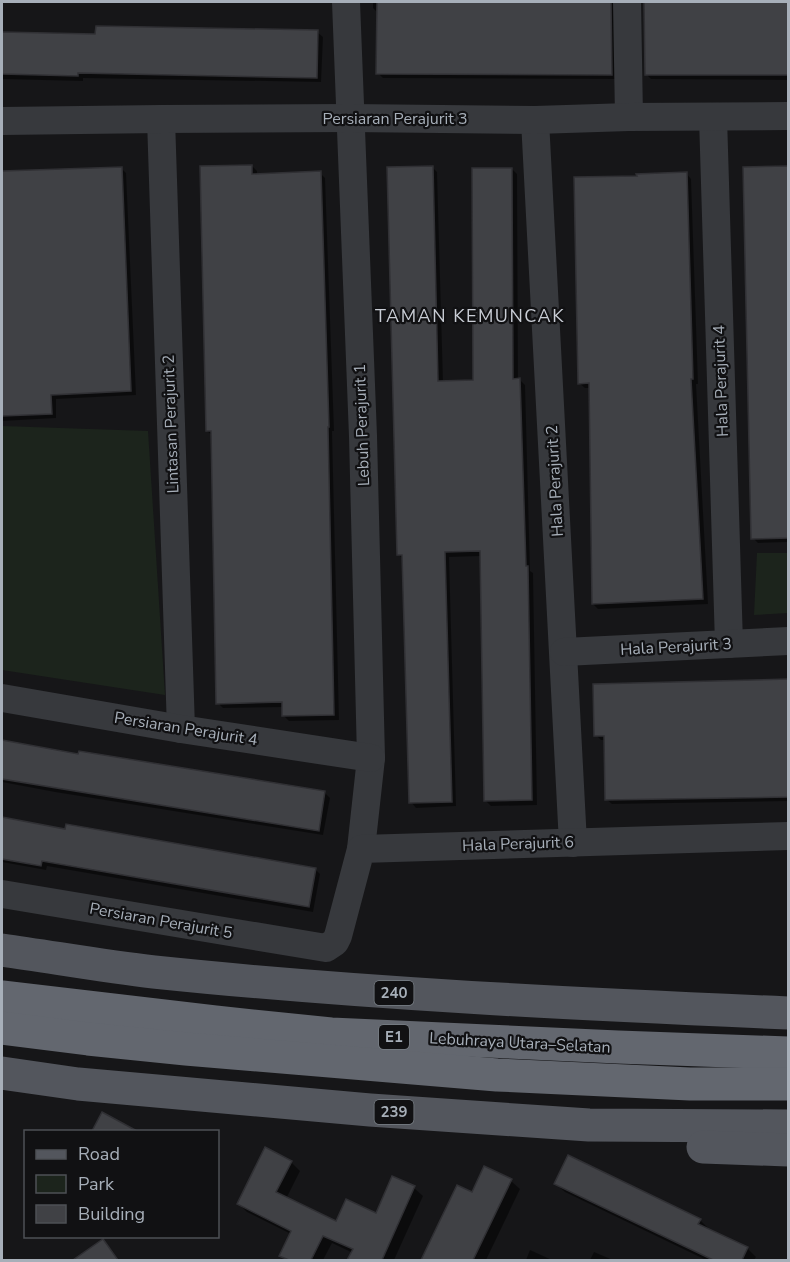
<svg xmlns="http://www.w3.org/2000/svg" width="790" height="1262" font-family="'Nunito Sans',sans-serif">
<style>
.green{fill:#1c241c}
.shadow{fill:#0007}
.building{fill:#404145;stroke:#303034;stroke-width:1.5}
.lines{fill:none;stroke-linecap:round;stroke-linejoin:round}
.minor{stroke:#37393d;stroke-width:28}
.major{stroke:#53565d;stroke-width:33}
.highway{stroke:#63676f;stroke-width:33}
.labels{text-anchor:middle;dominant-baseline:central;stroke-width:4.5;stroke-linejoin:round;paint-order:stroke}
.shield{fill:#111113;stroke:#7a8087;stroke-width:1.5}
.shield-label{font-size:15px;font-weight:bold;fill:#a7afb9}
.street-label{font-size:16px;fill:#a7afb9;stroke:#111113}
.neighbourhood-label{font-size:18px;letter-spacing:1.5px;fill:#c9cdd5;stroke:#111113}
</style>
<rect width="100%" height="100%" fill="#161618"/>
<g class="green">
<path d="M2,426l146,5 17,264 -163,-25z"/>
<path d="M757,553h31v60l-34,2z"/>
</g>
<g class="shadow">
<path d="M373,2h244l-1,77 -233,-1 -5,-5 1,-59 -6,-6z"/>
<path d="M645,2h143v78l-137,-1 -5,-5z"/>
<path d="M317,32l6,5 -2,45 -238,-4v3l-81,-2v-45l95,2z"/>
<path d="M252,166l5,5v4l63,-2 5,5 9,253h-2l7,289 -50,1 -5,-5v-9l-61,1 -5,-5 -5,-267 -6,-5z"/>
<path d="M432,167l5,5 6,210 31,-1 38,-212 5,5 1,206h2l5,5 5,186 3,2 4,232 -46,1 -5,-5 -5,-245 -32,1 7,249 -40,2 -5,-6 -7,-242 -6,-6z"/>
<path d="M788,167v375l-30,1 -5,-5z"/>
<path d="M121,168l5,5 10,222 -80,4v19l-54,3v-248z"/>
<path d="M686,173l5,6 7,205h-2l12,220 -110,5 -5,-5 -2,-216h-6l-6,-5z"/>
<path d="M788,680v121l-176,3 -6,-5v-59h-5l-5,-5z"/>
<path d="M2,742l78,14 245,37 5,5 -7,37 -268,-43 -53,-10z"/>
<path d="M2,819l64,11 249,39 5,5 -7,38 -266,-46 -1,4 -44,-8z"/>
<path d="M103,1114l26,14 3,4h-38z"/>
<path d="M266,1149l25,13 9,9 -14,28 51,24 40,-8 37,-27 9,8 -29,64h-45l4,-7 -21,-10 -9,17h-37l-5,-5 10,-21 -44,-22 -9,-9z"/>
<path d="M511,1181l9,8 -34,71h-63l35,-73 15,7z"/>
<path d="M556,1184l144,36 9,9 -1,1 39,18 9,9 -2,3h-48l-141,-68z"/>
<path d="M103,1241l8,8 8,11h-44z"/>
<path d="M530,1250l22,10h-26z"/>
<path d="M594,1252l19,8h-23z"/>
</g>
<g class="building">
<path d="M377,2h234l1,73 -236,-1z"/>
<path d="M644,2h145v73h-144z"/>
<path d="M96,26l222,4 -1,48 -239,-5v3l-76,-2v-42l93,2z"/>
<path d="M252,165v9l69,-3 8,256h-1l6,288 -52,1v-14l-66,2 -5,-273h-5l-6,-265z"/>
<path d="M433,166l5,215 35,-1 -1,-212h40l1,211 7,-1 6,188h2l4,234 -48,1 -4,-250 -35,1 7,250 -43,1 -7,-248h-5l-10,-388z"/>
<path d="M789,166v372l-38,1 -8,-372z"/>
<path d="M122,167l9,224 -80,4 1,19 -50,2v-245z"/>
<path d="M687,172l6,207h-2l12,220 -111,5 -3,-221 -11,1 -4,-207 63,-1 -1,-2z"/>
<path d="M789,679v118l-184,3 -1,-64h-10l-1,-52z"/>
<path d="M2,740l76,14 1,-3 246,40 -6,40 -317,-52z"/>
<path d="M2,817l63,12 1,-5 250,44 -7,39 -267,-46 -1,5 -39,-7z"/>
<path d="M102,1112l35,19h-45z"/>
<path d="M265,1147l27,14 -16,31 60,29 10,-22 30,14 16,-37 23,10 -33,74h-35l6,-11 -30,-13 -12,24h-22l-10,-4 12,-25 -54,-27z"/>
<path d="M568,1155l133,64 -3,5 50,23 -6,13h-29l-159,-76z"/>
<path d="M484,1166l28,13 -39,81h-52l36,-75 15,7z"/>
<path d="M103,1239l15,21h-45z"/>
</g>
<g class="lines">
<g class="minor">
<path d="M346,2l17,434 8,322 -10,91"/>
<path d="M627,2l2,115"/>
<path d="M713,117l16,527"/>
<path d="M161,119l20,610"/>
<path d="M535,120l38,723"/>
<path d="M2,121l159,-2 189,-1 185,2 94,-3 159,-1"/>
<path d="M564,652l224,-11"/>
<path d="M2,698l179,31 190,29"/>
<path d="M2,894l324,54 9,-6 3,-6 23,-87 427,-13"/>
</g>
<g class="major">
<path d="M2,950c50,7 101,16 152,22 211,22 423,32 634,41"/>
<path d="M2,1073l76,11 292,26 219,15 199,1"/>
<path d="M703,1147l85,3"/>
</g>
<g class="highway">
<path d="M2,997l213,25 116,12 287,13 170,6"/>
<path d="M2,1028l86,11 98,10 311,26 193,9h98"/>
</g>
</g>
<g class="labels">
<g class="shield">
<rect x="374.5" y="981" width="39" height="24" rx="4.5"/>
<rect x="379" y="1025" width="30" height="24" rx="4.5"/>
<rect x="374.5" y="1100" width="39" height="24" rx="4.5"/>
</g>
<g class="shield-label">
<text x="394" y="993">240</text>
<text x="394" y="1037">E1</text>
<text x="394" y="1112">239</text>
</g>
<g class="street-label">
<text x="395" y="119">Persiaran Perajurit 3</text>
<text transform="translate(721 381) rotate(-92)">Hala Perajurit 4</text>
<text transform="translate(171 424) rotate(-92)">Lintasan Perajurit 2</text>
<text transform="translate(362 425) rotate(-92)">Lebuh Perajurit 1</text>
<text transform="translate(555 481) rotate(-93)">Hala Perajurit 2</text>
<text transform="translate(676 647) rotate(-3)">Hala Perajurit 3</text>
<text transform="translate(186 729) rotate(9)">Persiaran Perajurit 4</text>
<text transform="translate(518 844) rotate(-2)">Hala Perajurit 6</text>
<text transform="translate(161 921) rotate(10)">Persiaran Perajurit 5</text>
<text transform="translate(520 1043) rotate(3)">Lebuhraya Utara–Selatan</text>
</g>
<g class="neighbourhood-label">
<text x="470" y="316">TAMAN KEMUNCAK</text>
</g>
</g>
<rect width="790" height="1262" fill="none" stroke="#a7afb9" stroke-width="6"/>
<rect x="24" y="1130" width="195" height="108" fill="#111113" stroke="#4d5055" stroke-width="1.5"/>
<rect x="36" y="1150" width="30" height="9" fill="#53565d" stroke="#4d5055" stroke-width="1.5"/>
<text x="78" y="1160" font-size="18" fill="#a7afb9">Road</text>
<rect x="36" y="1175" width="30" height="18" fill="#1c241c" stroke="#4d5055" stroke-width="1.5"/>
<text x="78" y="1190" font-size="18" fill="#a7afb9">Park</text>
<rect x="36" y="1205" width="30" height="18" fill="#404145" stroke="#4d5055" stroke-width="1.5"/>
<text x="78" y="1220" font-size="18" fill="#a7afb9">Building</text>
</svg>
